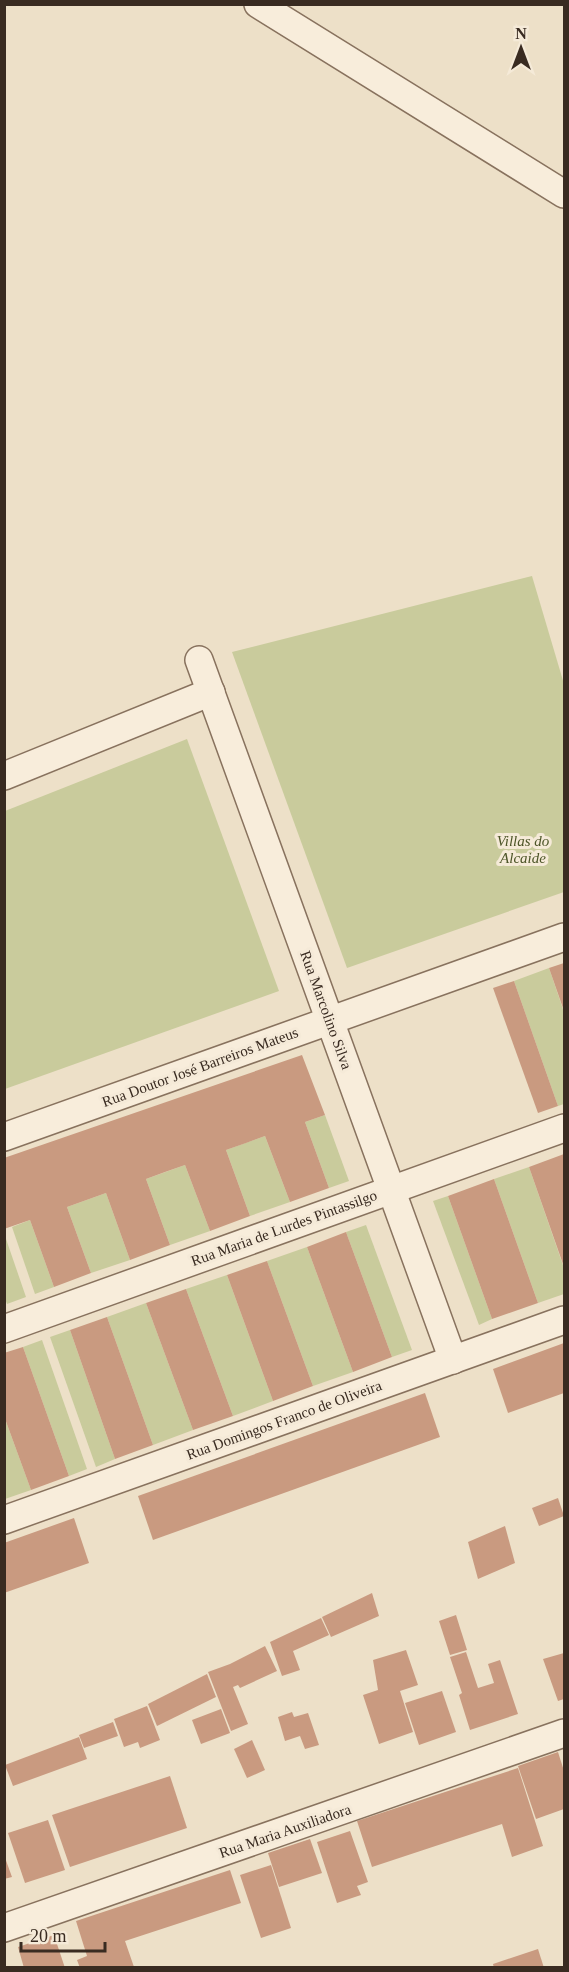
<svg xmlns="http://www.w3.org/2000/svg" width="569" height="1972" font-family="Georgia,serif">
<style>
.green{fill:#c9cb9c}
.building{fill:#c99a80}
.lines{fill:none;stroke-linecap:round;stroke-linejoin:round}
.minor-casing{stroke:#88725e;stroke-width:30}
.minor{stroke:#f8eddb;stroke-width:27}
.labels{text-anchor:middle;dominant-baseline:central;stroke-width:6;stroke-linejoin:round;paint-order:stroke}
.park-label{font-size:15px;font-style:italic;fill:#4d5528;stroke:#f5ead8}
.street-label{font-size:15px;fill:#392b21;stroke:#f5ead8}
</style>
<rect width="100%" height="100%" fill="#ede0c8"/>
<g class="green">
<path d="M532,576l32,108v208l-217,76 -115,-316z"/>
<path d="M187,739l92,252 -274,98v-278z"/>
<path d="M549,968l15,44v92l-6,2 -44,-125z"/>
<path d="M325,1115l24,66 -20,7 -24,-66z"/>
<path d="M265,1136l25,66 -40,14 -24,-66z"/>
<path d="M185,1165l25,66 -40,14 -24,-66z"/>
<path d="M529,1167l35,101v26l-26,9 -44,-124z"/>
<path d="M106,1193l24,67 -39,13 -24,-66z"/>
<path d="M448,1196l44,123 -13,6 -46,-124z"/>
<path d="M30,1220l24,67 -19,7 -23,-67z"/>
<path d="M366,1225l46,125 -20,7 -46,-125z"/>
<path d="M5,1236l21,61 -19,7 -3,-8z"/>
<path d="M307,1247l46,125 -40,14 -46,-125z"/>
<path d="M227,1275l46,126 -40,15 -47,-127z"/>
<path d="M146,1303l47,127 -40,15 -46,-128z"/>
<path d="M70,1330l45,129 -19,8 -46,-130z"/>
<path d="M42,1340l45,129 -18,7 -46,-129z"/>
<path d="M4,1416l27,74 -26,9h-1z"/>
</g>
<g class="building">
<path d="M564,963v48l-15,-43z"/>
<path d="M514,981l44,125 -20,7 -45,-125z"/>
<path d="M302,1055l23,60 -20,7 24,66 -39,14 -25,-66 -19,7 -20,7 24,66 -40,15 -25,-66 -20,7 -19,7 24,66 -40,15 -24,-67 -39,14 24,66 -37,14 -24,-67 -26,9v-71z"/>
<path d="M564,1154v113l-35,-100z"/>
<path d="M494,1179l44,124 -46,16 -44,-123z"/>
<path d="M346,1232l46,125 -39,15 -46,-125z"/>
<path d="M267,1261l46,125 -40,15 -46,-126z"/>
<path d="M186,1289l47,127 -40,14 -47,-127z"/>
<path d="M107,1317l46,128 -38,14 -45,-129z"/>
<path d="M564,1343v50l-56,20 -15,-44z"/>
<path d="M23,1347l46,129 -38,14 -27,-74v-63z"/>
<path d="M425,1393l15,44 -287,103 -15,-44z"/>
<path d="M558,1498l6,18 -25,10 -7,-18z"/>
<path d="M74,1518l15,45 -85,30v-50z"/>
<path d="M505,1526l10,37 -37,16 -10,-37z"/>
<path d="M372,1593l7,23 -48,21 -9,-20z"/>
<path d="M456,1615l11,35 -17,5 -11,-34z"/>
<path d="M321,1618l8,17 -36,16 7,19 -18,6 -12,-34z"/>
<path d="M265,1646l12,25 -37,17 -2,-3 -5,2 15,37 -17,7 -23,-59 22,-8z"/>
<path d="M406,1650l12,35 -18,6 13,41 -34,12 -16,-49 15,-5 -5,-30z"/>
<path d="M466,1652l12,36 16,-5 -6,-19 12,-4 18,54 -48,16 -11,-35 3,-2 -12,-36z"/>
<path d="M564,1653v46l-6,2 -15,-42z"/>
<path d="M207,1674l9,23 -59,29 -9,-22z"/>
<path d="M442,1691l14,41 -37,13 -14,-42z"/>
<path d="M147,1706l13,34 -20,8 -2,-6 -14,5 -10,-28z"/>
<path d="M221,1709l9,24 -29,11 -9,-24z"/>
<path d="M292,1712l2,5 14,-4 11,32 -14,4 -5,-13 -15,5 -7,-24z"/>
<path d="M113,1722l5,14 -34,12 -5,-13z"/>
<path d="M79,1737l8,22 -74,27 -8,-21z"/>
<path d="M252,1740l13,30 -18,8 -13,-29z"/>
<path d="M558,1752l6,19v38l-28,10 -18,-53z"/>
<path d="M518,1768l25,78 -31,11 -10,-33 -130,43 -15,-46z"/>
<path d="M170,1776l17,52 -117,39 -18,-52z"/>
<path d="M48,1820l17,50 -40,13 -17,-50z"/>
<path d="M350,1831l18,51 -11,4 4,9 -24,8 -20,-61z"/>
<path d="M310,1839l12,34 -43,14 -11,-34z"/>
<path d="M4,1855l8,22 -8,2z"/>
<path d="M271,1865l20,63 -30,10 -21,-63z"/>
<path d="M230,1870l11,33 -116,38 9,26 -54,1 -3,-8 10,-4 -11,-35z"/>
<path d="M54,1935l11,33h-41l-6,-21z"/>
<path d="M538,1949l6,19h-50l-1,-4z"/>
</g>
<g class="lines">
<g class="minor-casing">
<g id="minor">
<path d="M258,4l306,190"/>
<path d="M199,660l254,700"/>
<path d="M4,776l207,-84"/>
<path d="M4,1137l560,-200"/>
<path d="M4,1329l560,-201"/>
<path d="M4,1520l560,-200"/>
<path d="M4,1928l560,-195"/>
</g>
</g>
<use href="#minor" class="minor"/>
</g>
<g class="labels">
<g class="park-label">
<text x="523" y="841">Villas do<tspan x="523" dy="17">Alcaide</tspan></text>
</g>
<g class="street-label">
<text transform="translate(326 1010) rotate(70)">Rua Marcolino Silva</text>
<text transform="translate(200 1067) rotate(-20)">Rua Doutor José Barreiros Mateus</text>
<text transform="translate(284 1228) rotate(-20)">Rua Maria de Lurdes Pintassilgo</text>
<text transform="translate(284 1420) rotate(-20)">Rua Domingos Franco de Oliveira</text>
<text transform="translate(285 1831) rotate(-19)">Rua Maria Auxiliadora</text>
</g>
</g>
<rect width="569" height="1972" fill="none" stroke="#392b21" stroke-width="12"/>
<g transform="translate(521 48)" stroke="#f5ead8" stroke-width="4.5" paint-order="stroke">
<path d="M0-4.5L10 22L0 15L-10 22Z" fill="#392b21"/>
<text y="-9" font-size="16" font-weight="bold" text-anchor="middle" fill="#392b21">N</text>
</g>
<path d="M21 1942v9h84v-9" fill="none" stroke="#392b21" stroke-width="3"/>
<text x="30" y="1942" font-size="18" fill="#392b21" stroke="#f5ead8" stroke-width="4.5" paint-order="stroke">20 m</text>
</svg>
